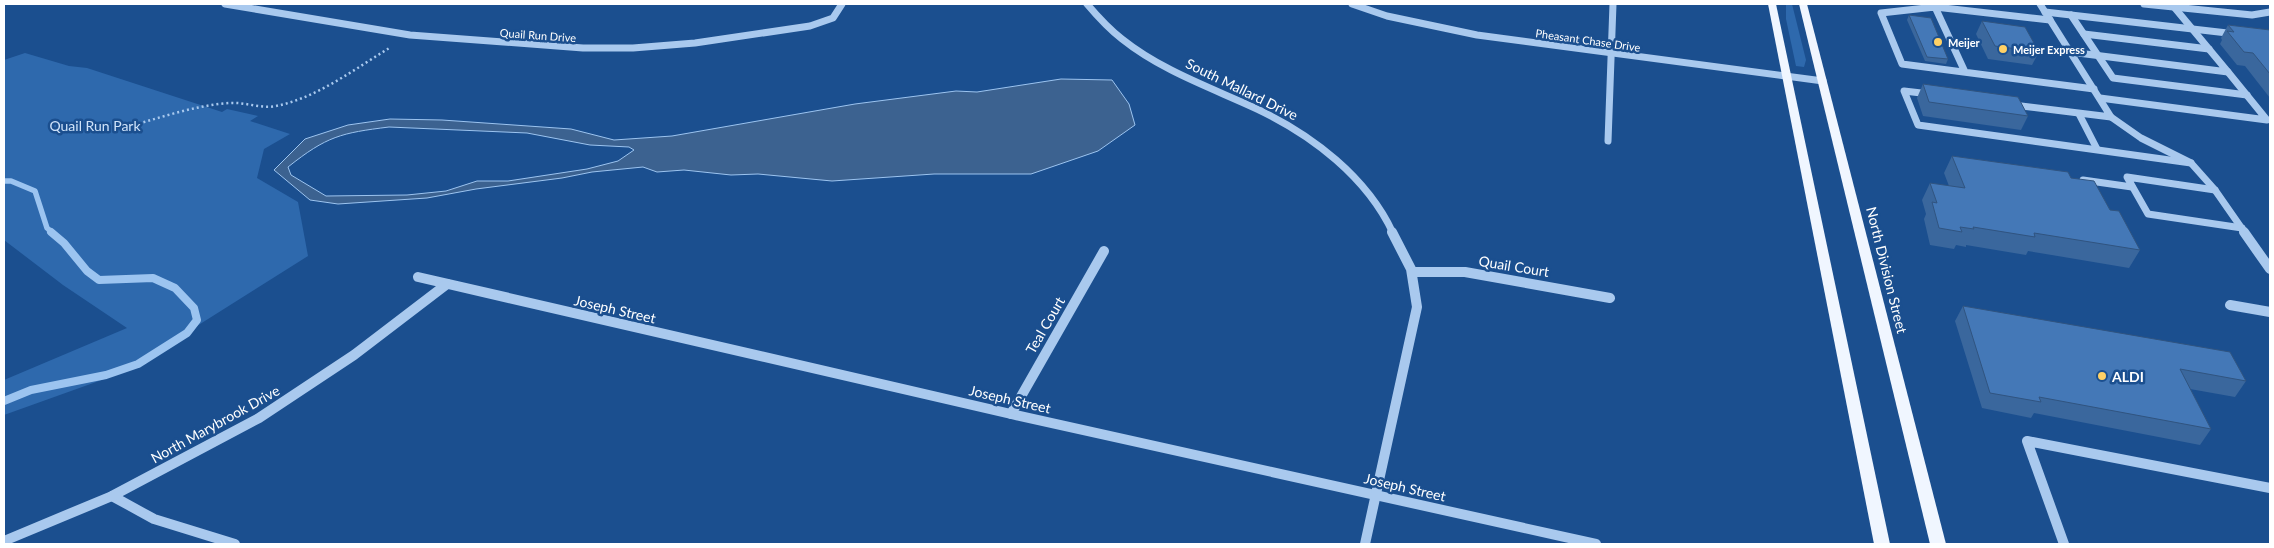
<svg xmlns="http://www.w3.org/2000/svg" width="2274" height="548" font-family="Lato,sans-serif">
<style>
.green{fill:#2e69ad}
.water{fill:#3c6290;stroke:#9cc4f0;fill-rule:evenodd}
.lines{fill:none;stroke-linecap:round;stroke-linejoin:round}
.stream-far1{stroke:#9cc4f0;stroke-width:5.5}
.stream{stroke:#9cc4f0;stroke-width:8}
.path{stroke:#a9c9ee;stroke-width:2.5;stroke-dasharray:2 3;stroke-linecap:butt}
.minor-far1{stroke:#a9c9ee;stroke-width:7}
.minor{stroke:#a9c9ee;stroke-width:10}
.major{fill:#f0f6ff;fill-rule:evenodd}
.wall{fill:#3a679d}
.building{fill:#4478b7;stroke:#305480}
.poi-dot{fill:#ffd166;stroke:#1b4f8f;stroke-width:2}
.labels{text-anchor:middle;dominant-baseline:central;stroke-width:5;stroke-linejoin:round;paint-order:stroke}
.far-street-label{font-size:11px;fill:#fff;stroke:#1b4f8f}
.far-poi-label{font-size:11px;font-weight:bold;fill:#fff;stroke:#1b4f8f;text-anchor:start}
.street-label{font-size:14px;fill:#fff;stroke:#1b4f8f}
.park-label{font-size:14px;fill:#cfe3fa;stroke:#1b4f8f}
.poi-label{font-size:14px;font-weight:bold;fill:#fff;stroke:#1b4f8f;text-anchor:start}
</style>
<rect width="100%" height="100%" fill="#1b4f8f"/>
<g class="green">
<path d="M1786,4h6l14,56 -2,7 -8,-1 -10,-47z"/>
<path d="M25,53l44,13 18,2 135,44 5,-3 31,7 -8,5 40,13 -26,15 -7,29 41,24 10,54 -184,116 -120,43v-35l123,-52 -64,-43 -59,-45v-180z"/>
</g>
<path class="water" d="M1061,79l51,1 17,24 6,21 -37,26 -67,23h-97l-102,7 -74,-7 -27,1 -47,-5 -27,2 -14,-5 -51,5 -30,6 -86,11 -49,9 -89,6 -28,-4 -36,-30 31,-31 43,-14 42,-6 52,1 129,9 43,11 58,-4 183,-32 101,-13 21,1zM389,127l138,6 63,12 39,2 5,3 -16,11 -31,8 -79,12h-31l-31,10 -39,4 -81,1 -35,-21 -3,-8c39,-31 53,-34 101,-40z"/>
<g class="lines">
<path class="stream-far1" d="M4,181h7l24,10 12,37 6,5"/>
<path class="stream" d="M4,401l27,-11 75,-15 32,-11 49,-31 10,-13 -3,-12 -19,-20 -22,-10 -54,2 -12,-9 -23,-28 -13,-11"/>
<path class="path" d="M134,125c31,-9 64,-20 96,-22 16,-1 31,6 46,3 41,-8 80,-38 115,-59"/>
<g class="minor-far1">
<path d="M225,4l185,31 173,13h50l62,-5 115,-17 23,-8 9,-14"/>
<path d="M1087,4c11,13 22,25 35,35 40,32 90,49 135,70 55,26 110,68 136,124"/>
<path d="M1352,4l35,12 90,19 346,46"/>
<path d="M1933,4l2,3 115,13"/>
<path d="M2144,4l108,11 18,-3"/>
<path d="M2045,12l191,22"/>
<path d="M2071,15l42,63 134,17"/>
<path d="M2084,34l125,15"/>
<path d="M2070,52l158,20 -54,-65"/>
<path d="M1965,72l-30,-65 -54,6 21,51 192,25"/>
<path d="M1930,94l-26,-3 14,34 273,38"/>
<path d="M2100,98l167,22 -39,-48"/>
<path d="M2013,105l98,12 -71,-113"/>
<path d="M2079,114l18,35"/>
<path d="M2111,117l30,21 50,25 24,27 30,43"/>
<path d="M1608,141l5,-137"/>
<path d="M2083,180l49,7"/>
<path d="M2215,190l-88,-13 21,37 94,14"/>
</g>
<g class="minor">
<path d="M2244,232l26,37"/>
<path d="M1412,272h53l145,26"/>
<path d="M418,277l593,137 585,130"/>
<path d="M2230,305l40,7"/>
<path d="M1011,414l93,-163"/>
<path d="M112,496l42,23 81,25"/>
<path d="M4,541l108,-45 147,-78 95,-63 93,-71"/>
<path d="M1365,544l52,-237 -6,-38 -19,-37"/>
<path d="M2064,544l-37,-103 243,47"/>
</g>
<g class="major">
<path d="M1768,4h8l114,540h-16z"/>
<path d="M1799,4h8l139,540h-16z"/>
</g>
</g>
<g class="wall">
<path d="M1909,15l39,44 -2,5 -21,-3 -18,-41z"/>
<path d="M1982,21l57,31 -7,13 -44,-6 -12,-25z"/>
<path d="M2228,25l42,5v68l-25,-32 -8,-1 -17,-21 2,-4 -1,-2z"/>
<path d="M1923,84l105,32 -7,14 -98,-14 -6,-18z"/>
<path d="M1952,156l119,22 39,32 30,40 -11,18 -101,-17 -2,4 -60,-10v2l-10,-2 -2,4 -24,-4 -6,-26 2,-5 -4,-14 8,-17 19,3 -5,-13z"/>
<path d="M1963,306l283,75 -11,16 -45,-8 21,40 -11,16 -166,-32 -3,5 -49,-10 -27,-87z"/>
</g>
<g class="building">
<path d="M1909,15l22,3 17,41 -21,-2z"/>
<path d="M1982,21l43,6 14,25 -44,-6z"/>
<path d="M2228,25l42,5v44l-17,-21 -9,-1 -17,-21 7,1z"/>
<path d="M1923,84l95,13 10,19 -99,-14z"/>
<path d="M1952,156l116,16 3,6 23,3 16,29 9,1 21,39 -106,-17 1,4 -62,-10 1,2 -14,-2 2,5 -23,-4 -7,-26 5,1 -7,-20 35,5z"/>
<path d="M1963,306l267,46 16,29 -66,-12 31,60 -172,-32 2,5 -51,-9z"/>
</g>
<g class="poi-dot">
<circle cx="1938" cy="42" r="5"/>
<circle cx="2003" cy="49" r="5"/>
<circle cx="2102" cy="376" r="5"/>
</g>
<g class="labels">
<g class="far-street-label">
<text transform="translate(538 35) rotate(4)">Quail Run Drive</text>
<text transform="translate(1588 40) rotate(8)">Pheasant Chase Drive</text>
</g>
<g class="far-poi-label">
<text x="1948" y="42">Meijer</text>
<text x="2013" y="49">Meijer Express</text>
</g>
<g class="street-label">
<text transform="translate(1242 89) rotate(26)">South Mallard Drive</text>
<text transform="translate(1514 266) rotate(9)">Quail Court</text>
<text transform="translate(1887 270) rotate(76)">North Division Street</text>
<text transform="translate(615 309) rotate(13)">Joseph Street</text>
<text transform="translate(1045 325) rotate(-60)">Teal Court</text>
<text transform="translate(1010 399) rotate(13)">Joseph Street</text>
<text transform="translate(215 424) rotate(-29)">North Marybrook Drive</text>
<text transform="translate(1405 487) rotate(13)">Joseph Street</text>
</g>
<g class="park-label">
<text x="95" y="125">Quail Run Park</text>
</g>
<g class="poi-label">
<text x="2112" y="376">ALDI</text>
</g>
</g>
<rect width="2274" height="548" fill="none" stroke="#ffffff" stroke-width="10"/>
</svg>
